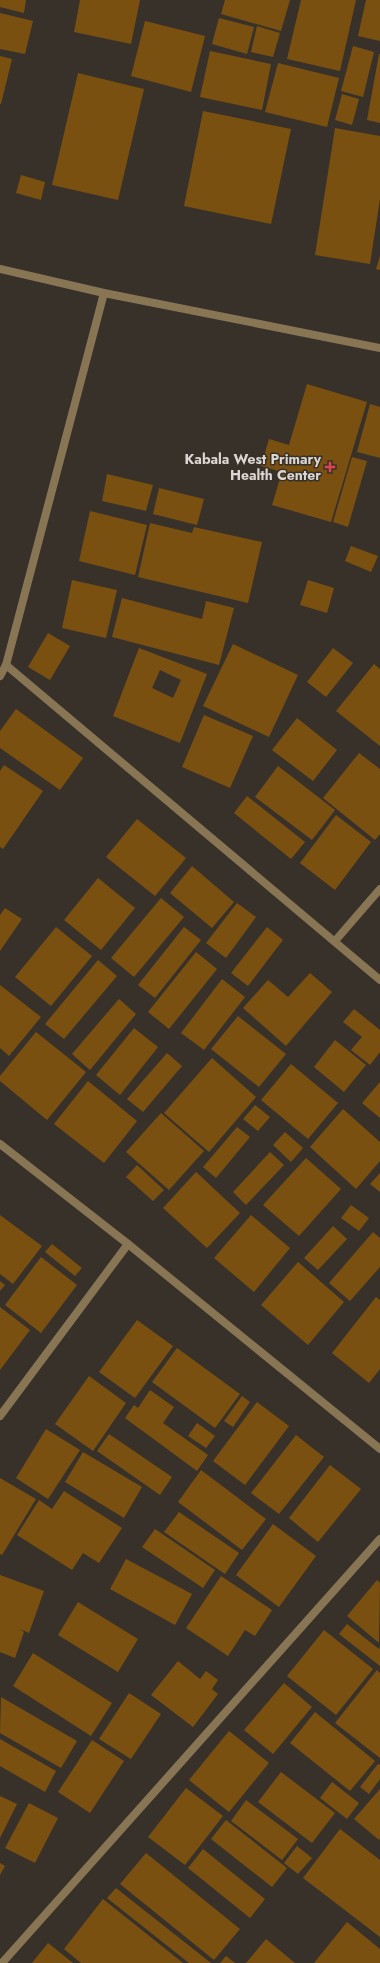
<svg xmlns="http://www.w3.org/2000/svg" width="380" height="1963" font-family="Jost,sans-serif">
<style>
.building{fill:#7a5011;fill-rule:evenodd}
.lines{fill:none;stroke-linecap:round;stroke-linejoin:round}
.minor{stroke:#877554;stroke-width:8}
.tertiary{stroke:#877554;stroke-width:8}
.health-dot{fill:#e0444e;stroke:#383129;stroke-width:1.5}
.labels{text-anchor:middle;dominant-baseline:central;stroke-width:3;stroke-linejoin:round;paint-order:stroke}
.poi-label{font-size:14px;font-weight:bold;fill:#dbd6d1;stroke:#383129;text-anchor:end}
</style>
<rect width="100%" height="100%" fill="#383129"/>
<g class="building">
<path d="M0,0h26l-2,13 -24,-6z"/>
<path d="M80,0h60l-9,44 -57,-12z"/>
<path d="M225,0h65l-9,31 -60,-17z"/>
<path d="M301,0h55l-16,71 -53,-12z"/>
<path d="M366,0h14v41l-22,-5z"/>
<path d="M0,13l33,8 -8,33 -25,-5z"/>
<path d="M219,18l35,9 -7,27 -35,-10z"/>
<path d="M145,21l60,15 -14,56 -60,-16z"/>
<path d="M257,26l23,7 -7,24 -22,-5z"/>
<path d="M353,46l21,6 -11,45 -22,-6z"/>
<path d="M210,51l61,13 -9,46 -62,-13z"/>
<path d="M379,54h1v69l-13,-3z"/>
<path d="M0,56l12,3 -11,45h-1z"/>
<path d="M278,63l61,15 -12,49 -62,-15z"/>
<path d="M78,73l66,16 -26,111 -66,-15z"/>
<path d="M342,94l17,5 -7,26 -17,-5z"/>
<path d="M203,111l88,18 -20,95 -87,-18z"/>
<path d="M335,128l45,8v63l-10,65 -55,-9z"/>
<path d="M21,175l24,7 -4,18 -25,-7z"/>
<path d="M380,256v14l-4,-1z"/>
<path d="M307,384l60,18 -36,120 -59,-17 10,-33 -21,-6 8,-27 20,6z"/>
<path d="M370,404l10,3v51l-23,-6z"/>
<path d="M352,457l15,4 -19,66 -15,-5z"/>
<path d="M107,474l46,11 -7,26 -44,-10z"/>
<path d="M159,488l45,11 -7,26 -44,-11z"/>
<path d="M90,511l57,14 -12,50 -56,-14z"/>
<path d="M150,523l42,10 2,-6 68,15 -14,61 -110,-26z"/>
<path d="M351,546l27,10 -7,16 -26,-11z"/>
<path d="M72,580l45,10 -11,48 -44,-10z"/>
<path d="M308,580l26,8 -7,25 -27,-8z"/>
<path d="M122,598l80,21 4,-18 28,7 -15,57 -107,-28z"/>
<path d="M48,633l22,13 -20,34 -22,-13z"/>
<path d="M233,644l65,31 -29,62 -66,-31z"/>
<path d="M139,648l68,26 -27,69 -67,-27zM160,670l21,10 -8,18 -21,-10z"/>
<path d="M333,648l20,15 -27,34 -19,-15z"/>
<path d="M374,664l6,5v77l-44,-35z"/>
<path d="M16,709l67,49 -23,32 -60,-42v-17z"/>
<path d="M204,715l49,21 -23,52 -48,-21z"/>
<path d="M297,718l40,32 -24,31 -41,-31z"/>
<path d="M359,753l21,16v65l-5,6 -52,-42z"/>
<path d="M4,765l39,26 -40,58 -3,-2v-76z"/>
<path d="M278,766l57,44 -23,30 -57,-43z"/>
<path d="M247,796l58,46 -14,17 -57,-46z"/>
<path d="M336,815l35,27 -36,48 -35,-27z"/>
<path d="M137,819l49,39 -31,38 -49,-39z"/>
<path d="M192,866l42,36 -22,26 -42,-35z"/>
<path d="M98,878l37,30 -34,42 -37,-30z"/>
<path d="M161,898l23,19 -50,60 -23,-19z"/>
<path d="M237,903l19,14 -30,41 -20,-15z"/>
<path d="M5,908l17,11 -22,32v-36z"/>
<path d="M56,927l36,29 -41,50 -36,-29z"/>
<path d="M184,927l17,13 -46,58 -17,-13z"/>
<path d="M267,927l16,13 -35,46 -17,-13z"/>
<path d="M196,952l21,17 -48,60 -21,-17z"/>
<path d="M98,960l19,16 -53,63 -19,-15z"/>
<path d="M310,973l22,19 -46,54 -43,-38 25,-28 20,17z"/>
<path d="M222,979l23,18 -41,53 -23,-17z"/>
<path d="M0,985l41,32 -32,39 -9,-8z"/>
<path d="M119,999l17,15 -46,56 -18,-16z"/>
<path d="M354,1009l26,21v22l-10,13 -19,-15 11,-13 -19,-15z"/>
<path d="M238,1016l48,38 -27,33 -48,-38z"/>
<path d="M134,1028l24,19 -38,48 -24,-20z"/>
<path d="M36,1032l50,40 -39,48 -47,-39v-5z"/>
<path d="M335,1040l31,25 -22,27 -30,-25z"/>
<path d="M167,1053l15,13 -39,46 -16,-13z"/>
<path d="M212,1058l44,39 -47,55 -45,-39z"/>
<path d="M291,1064l47,39 -30,36 -47,-39z"/>
<path d="M88,1081l49,40 -33,42 -50,-39z"/>
<path d="M380,1082v36l-18,-15z"/>
<path d="M255,1105l15,12 -12,14 -15,-12z"/>
<path d="M343,1109l37,33v19l-24,28 -46,-42z"/>
<path d="M161,1113l43,38 -35,39 -43,-38z"/>
<path d="M237,1127l13,10 -34,41 -13,-11z"/>
<path d="M285,1132l18,16 -12,14 -18,-17z"/>
<path d="M270,1152l14,13 -38,40 -13,-13z"/>
<path d="M306,1158l35,31 -42,47 -36,-31z"/>
<path d="M137,1165l27,25 -11,11 -27,-24z"/>
<path d="M196,1172l44,41 -33,35 -44,-40z"/>
<path d="M380,1173v19l-10,-8z"/>
<path d="M351,1205l18,13 -10,13 -18,-13z"/>
<path d="M0,1215l42,31 -29,38 -13,-10z"/>
<path d="M251,1215l39,33 -36,44 -40,-34z"/>
<path d="M333,1226l14,13 -29,31 -14,-12z"/>
<path d="M373,1232l7,6v29l-30,34 -21,-18z"/>
<path d="M52,1244l30,24 -7,8 -30,-24z"/>
<path d="M41,1257l36,28 -36,48 -36,-28z"/>
<path d="M298,1262l46,40 -36,43 -47,-40z"/>
<path d="M0,1281l5,4 -5,6z"/>
<path d="M376,1297l4,3v69l-11,14 -37,-30z"/>
<path d="M0,1307l30,23 -30,40z"/>
<path d="M137,1320l36,26 -38,52 -36,-26z"/>
<path d="M177,1348l63,46 -25,34 -63,-46z"/>
<path d="M89,1376l37,27 -33,48 -38,-27z"/>
<path d="M150,1390l24,17 -11,16 45,32 -11,16 -72,-53 9,-13 4,3z"/>
<path d="M242,1396l8,6 -17,25 -9,-6z"/>
<path d="M257,1402l32,24 -44,59 -32,-24z"/>
<path d="M197,1423l18,13 -9,12 -18,-12z"/>
<path d="M46,1429l34,21 -32,49 -32,-21z"/>
<path d="M109,1434l63,43 -12,18 -63,-44z"/>
<path d="M296,1435l28,22 -45,57 -28,-21z"/>
<path d="M83,1452l59,35 -18,31 -59,-36z"/>
<path d="M330,1465l31,24 -43,53 -29,-24z"/>
<path d="M201,1470l65,49 -24,31 -64,-48z"/>
<path d="M0,1478l36,21 -34,56 -2,-1z"/>
<path d="M64,1491l58,37 -23,35 -16,-10 -11,17 -55,-35 22,-35 13,9z"/>
<path d="M179,1512l60,41 -14,21 -61,-42z"/>
<path d="M273,1524l43,32 -37,51 -43,-32z"/>
<path d="M155,1529l60,41 -12,18 -61,-41z"/>
<path d="M126,1559l66,35 -17,31 -65,-36z"/>
<path d="M0,1575l44,16 -15,42 -9,-4 4,3 -9,26 -15,-6z"/>
<path d="M221,1576l51,34 -17,26 -10,-6 -17,26 -42,-28z"/>
<path d="M377,1580l3,3 -1,60 -32,-27z"/>
<path d="M78,1602l60,37 -20,33 -60,-37z"/>
<path d="M347,1624l32,25 1,-2v19l-41,-32z"/>
<path d="M324,1630l49,39 -37,46 -49,-39z"/>
<path d="M33,1653l79,50 -21,33 -78,-50z"/>
<path d="M178,1661l22,18 6,-8 12,9 -6,9 6,5 -25,33 -42,-32z"/>
<path d="M377,1670l3,3v85l-45,-35z"/>
<path d="M284,1683l28,24 -39,47 -29,-24z"/>
<path d="M129,1693l32,21 -30,45 -32,-20z"/>
<path d="M1,1697l76,44 -16,27 -61,-35z"/>
<path d="M315,1712l60,49 -25,30 -60,-48z"/>
<path d="M229,1731l40,32 -40,49 -40,-32z"/>
<path d="M0,1739l56,32 -11,21 -45,-26z"/>
<path d="M92,1740l32,21 -34,52 -32,-21z"/>
<path d="M378,1764l2,1v14l-11,15 -9,-7z"/>
<path d="M281,1772l54,41 -23,30 -54,-41z"/>
<path d="M332,1782l27,21 -12,16 -27,-21z"/>
<path d="M186,1788l37,28 -38,49 -37,-28z"/>
<path d="M380,1789v49l-1,2 -25,-21z"/>
<path d="M0,1796l17,8 -17,34z"/>
<path d="M246,1800l52,39 -16,21 -51,-39z"/>
<path d="M29,1803l29,15 -23,45 -30,-15z"/>
<path d="M226,1820l61,48 -15,19 -61,-48z"/>
<path d="M340,1829l40,31v77l-77,-59z"/>
<path d="M297,1846l15,12 -14,16 -14,-11z"/>
<path d="M203,1849l62,50 -15,19 -62,-50z"/>
<path d="M146,1853l94,76 -26,31 -94,-76z"/>
<path d="M0,1863l5,3 -5,9z"/>
<path d="M116,1888l95,75h-22l-82,-65z"/>
<path d="M103,1899l80,64h-102l-17,-14z"/>
<path d="M347,1922l33,27v14h-66z"/>
<path d="M266,1939l29,24h-49z"/>
<path d="M48,1943l25,20h-41z"/>
<path d="M226,1956l9,7h-15z"/>
</g>
<g class="lines">
<g class="minor">
<path d="M6,665l374,315"/>
<path d="M0,676l6,-11 98,-372"/>
<path d="M335,941l45,-52"/>
<path d="M0,1144l128,100 252,205"/>
<path d="M0,1416l128,-172"/>
<path d="M2,1963l378,-424"/>
</g>
<path class="tertiary" d="M0,269l104,24 276,55"/>
</g>
<path class="health-dot" d="M328 461h4v4h4v4h-4v4h-4v-4h-4v-4h4z"/>
<g class="labels">
<g class="poi-label">
<text x="321" y="459">Kabala West Primary<tspan x="321" dy="16">Health Center</tspan></text>
</g>
</g>
</svg>
